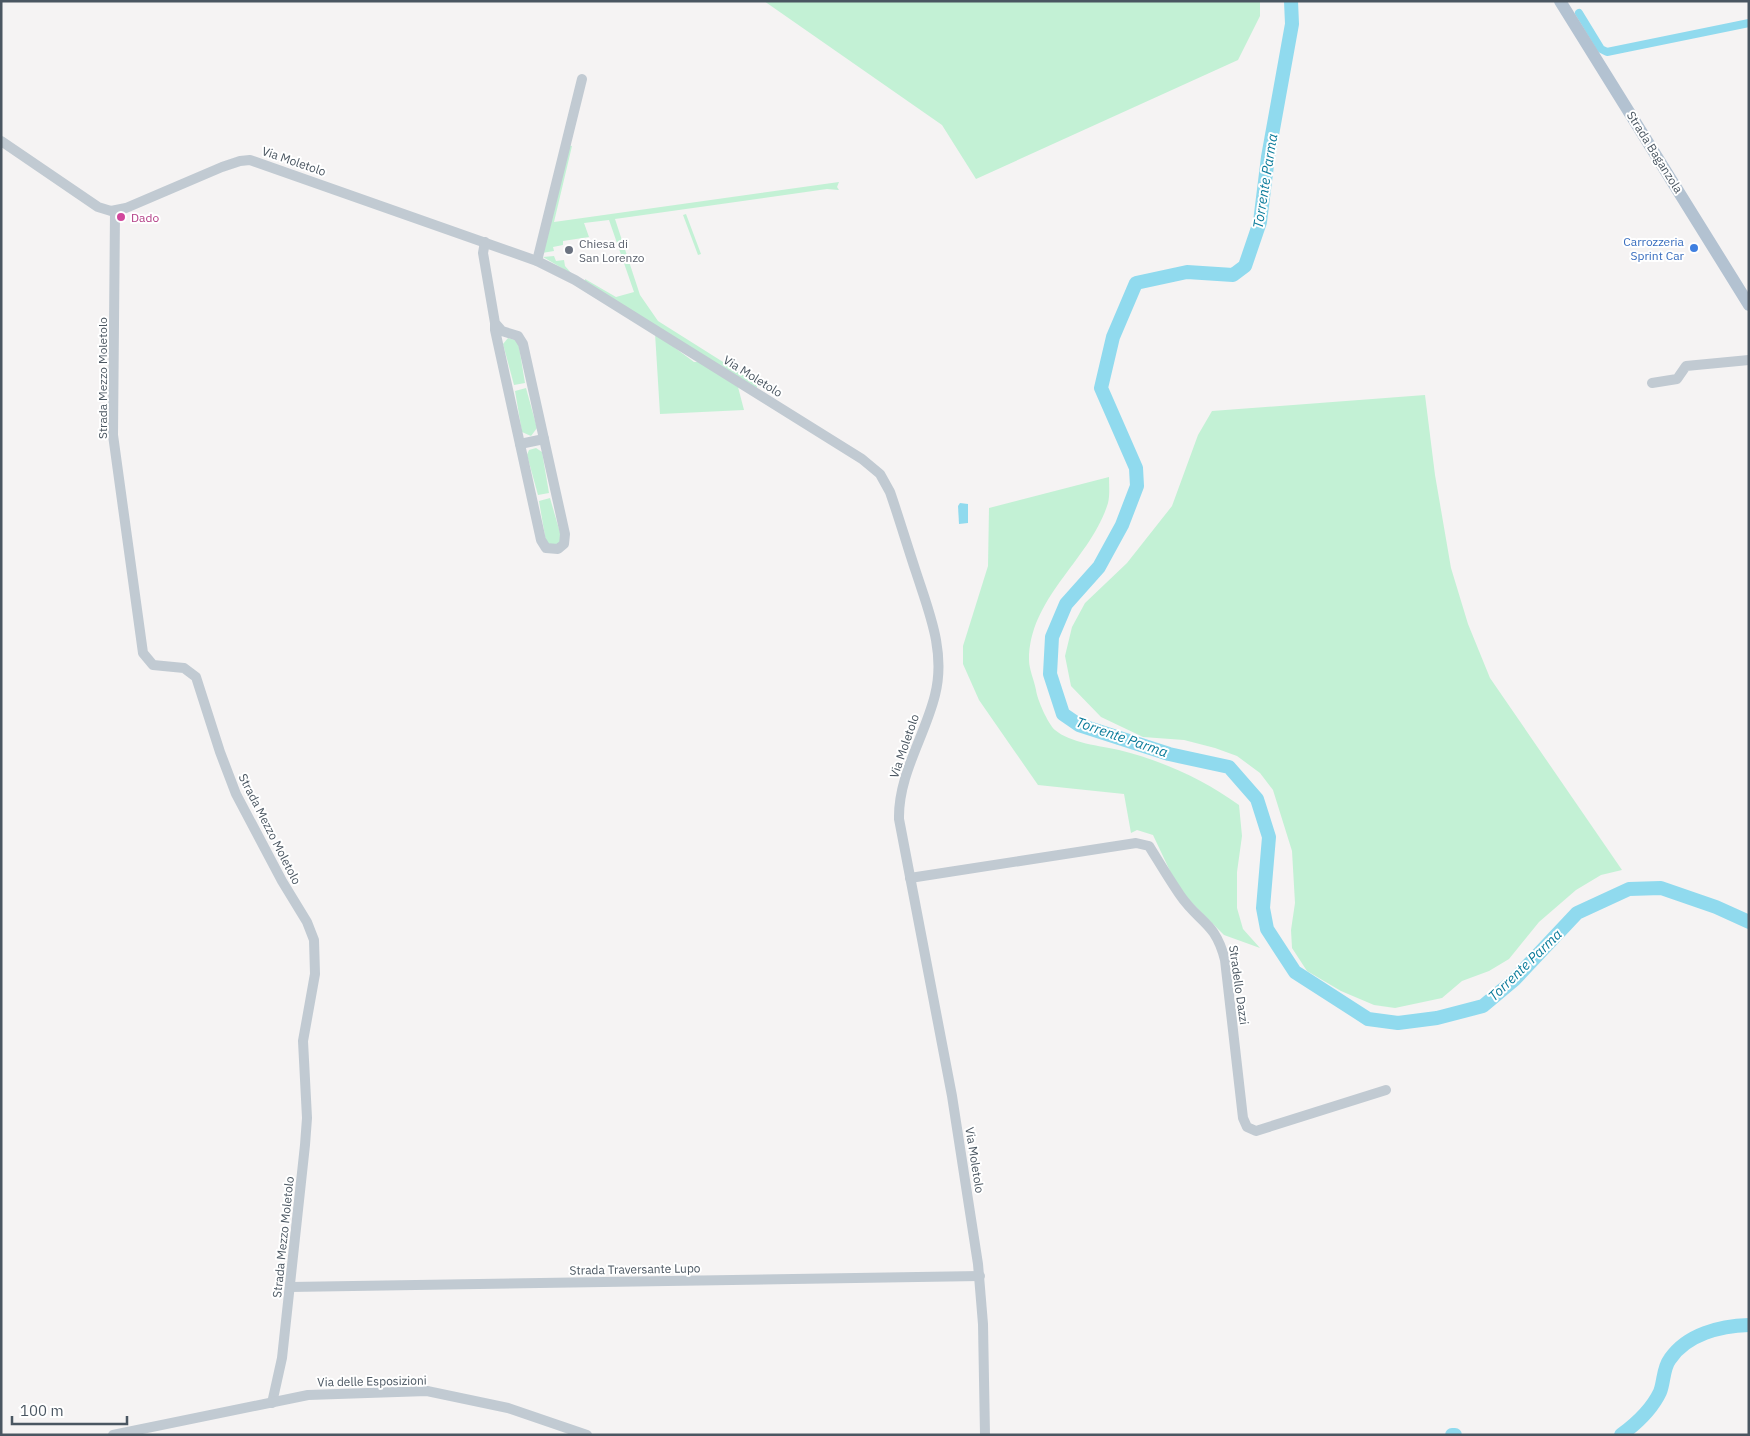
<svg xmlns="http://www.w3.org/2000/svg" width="1750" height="1436" font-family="'IBM Plex Sans',sans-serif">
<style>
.green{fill:#c3f1d5}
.water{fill:#90daee}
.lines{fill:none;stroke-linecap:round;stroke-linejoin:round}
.canal{stroke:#90daee;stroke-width:8}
.river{stroke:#90daee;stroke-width:14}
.minor{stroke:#c1cad2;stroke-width:10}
.major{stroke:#b3c2d1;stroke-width:12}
.hotel-dot{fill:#d1479c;stroke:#fff;stroke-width:2}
.shop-dot{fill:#3f7fe0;stroke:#fff;stroke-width:2}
.worship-dot{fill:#6b7280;stroke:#fff;stroke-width:2}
.labels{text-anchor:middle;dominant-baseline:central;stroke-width:4;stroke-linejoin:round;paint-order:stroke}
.street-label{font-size:12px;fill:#4a5661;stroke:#fff}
.hotel-label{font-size:12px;fill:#b23c85;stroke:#fff;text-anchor:start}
.shop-label{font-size:12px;fill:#366cbe;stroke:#fff;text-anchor:end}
.worship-label{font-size:12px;fill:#5b616d;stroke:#fff;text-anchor:start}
.water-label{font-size:14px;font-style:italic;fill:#0c7c9b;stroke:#fff}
</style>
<rect width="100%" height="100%" fill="#f5f3f3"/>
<g class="green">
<path d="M764,1h496v15l-22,44 -262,119 -34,-54z"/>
<path d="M567,145l5,1 -18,76 285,-40 -2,5 2,3 -12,-1 -212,30 25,76 18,26 100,63 -2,6 -171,-108v-3l31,18 18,-5 -25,-72 -25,3 5,14 -26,4v4l-10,2 1,4 -12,2z"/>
<path d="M686,214l15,40 -3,1 -15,-40z"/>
<path d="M554,256l2,5 8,-1 1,6 7,8 -29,-17z"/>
<path d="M655,333l39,29h7l37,25 6,23 -84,4z"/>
<path d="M508,338l10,3 7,42 -11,2 -11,-41z"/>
<path d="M526,388l11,40 -6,8 -9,-4 -7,-41z"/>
<path d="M1425,395l10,80 16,93 17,56 22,54 132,192 -21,5 -25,15 -37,32 -30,37 -20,12 -27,10 -20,17 -47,10 -21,-3 -33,-14 -34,-20 -15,-23 -1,-18 4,-27 -3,-52 -19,-61 -13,-17 -23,-17 -22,-8 -31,-8 -41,-3 -42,-20 -30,-31 -6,-30 7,-29 13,-24 42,-40 45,-57 26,-71 14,-24z"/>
<path d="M536,448l6,4 7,41 -11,2 -11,-40 2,-5z"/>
<path d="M1109,477c0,8 1,18 -1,26 -17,56 -79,94 -79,157 0,9 5,20 7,30 1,9 12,34 19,40 15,13 46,16 64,20 44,11 84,29 120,55l3,31 -5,36v36l6,21 17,19 -36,-13 -45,-45 -26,-55 -16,-5 -6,3 -7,-39 -86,-9 -59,-85 -16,-36v-18l25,-80 1,-58z"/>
<path d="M550,498l11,38 -1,6 -6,4 -8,-4 -7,-41z"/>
</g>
<path class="water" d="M960,503l8,1v19l-9,1 -1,-18z"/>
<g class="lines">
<path class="canal" d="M1579,13l22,36 6,3 142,-29"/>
<g class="river">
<path d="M1291,1l1,23 -24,133 -8,65 -15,44 -12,9 -46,-3 -51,11 -23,54 -12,51 35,80 1,18 -15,39 -23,42 -33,37 -14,33 -2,37 13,40 16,11 90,29 60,13 28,32 12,38 -6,71 4,21 28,43 73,47 30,4 39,-5 46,-12 31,-26 63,-67 52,-24 32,-1 55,19 33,15"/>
<path d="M1452,1435h3"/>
<path d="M1621,1435c15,-11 31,-26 39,-43 4,-10 3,-24 10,-33 17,-25 50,-33 79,-34"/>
</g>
<g class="minor">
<path d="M1,141l97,66 13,4 15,-3 96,-41 18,-6 10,-1 287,101 38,19 287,179 18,15 10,18c9,26 17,53 26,80 13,40 30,80 19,123 -10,41 -37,80 -36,124l53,277 26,168 5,60 2,111"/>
<path d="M115,212l-2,223 30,218 10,12 31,3 12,9 24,75 16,42 46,87 25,41 7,18 1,34 -12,67 4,77 -2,27 -23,213 -10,45"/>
<path d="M485,242l-2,11 12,70v7l46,210 5,8 12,1 6,-5 1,-10 -42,-190 -5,-8 -16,-5 -7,-8"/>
<path d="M537,261l45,-182"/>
<path d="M1652,383l25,-4 9,-13 63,-6"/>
<path d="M520,444l24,-5"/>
<path d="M910,878l226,-35 13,3c10,16 20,33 31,49 19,28 35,26 45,65l18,158 4,9 9,4 130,-41"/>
<path d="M290,1287l690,-11"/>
<path d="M113,1435l195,-40 119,-4 81,17 79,27"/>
</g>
<path class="major" d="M1560,1l189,304"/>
</g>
<circle class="hotel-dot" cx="121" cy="217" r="5"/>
<circle class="shop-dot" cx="1694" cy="248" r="5"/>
<circle class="worship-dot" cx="569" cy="250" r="5"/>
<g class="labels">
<g class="street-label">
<text transform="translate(1655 152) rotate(58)">Strada Baganzola</text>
<text transform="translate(294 161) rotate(19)">Via Moletolo</text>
<text transform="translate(753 376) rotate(32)">Via Moletolo</text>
<text transform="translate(102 378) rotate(-90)">Strada Mezzo Moletolo</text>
<text transform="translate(904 746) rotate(-71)">Via Moletolo</text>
<text transform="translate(270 829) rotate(63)">Strada Mezzo Moletolo</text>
<text transform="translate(1239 985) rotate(82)">Stradello Dazzi</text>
<text transform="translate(975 1160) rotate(81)">Via Moletolo</text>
<text transform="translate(283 1237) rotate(-84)">Strada Mezzo Moletolo</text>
<text transform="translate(635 1269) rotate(-1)">Strada Traversante Lupo</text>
<text transform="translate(372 1381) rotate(-1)">Via delle Esposizioni</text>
</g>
<g class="hotel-label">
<text x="131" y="217">Dado</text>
</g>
<g class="shop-label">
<text x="1684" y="241">Carrozzeria<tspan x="1684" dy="14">Sprint Car</tspan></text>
</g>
<g class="worship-label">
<text x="579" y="243">Chiesa di<tspan x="579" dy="14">San Lorenzo</tspan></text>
</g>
<g class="water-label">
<text transform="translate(1265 181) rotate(-81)">Torrente Parma</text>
<text transform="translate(1122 737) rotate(19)">Torrente Parma</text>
<text transform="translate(1525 965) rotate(-44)">Torrente Parma</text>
</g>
</g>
<rect width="1750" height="1436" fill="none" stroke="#4a5661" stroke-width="5"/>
<path d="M12 1416v8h115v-8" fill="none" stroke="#4a5661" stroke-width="2.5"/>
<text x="20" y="1416" font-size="15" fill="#4a5661" stroke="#ffffff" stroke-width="4" paint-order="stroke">100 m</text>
</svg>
